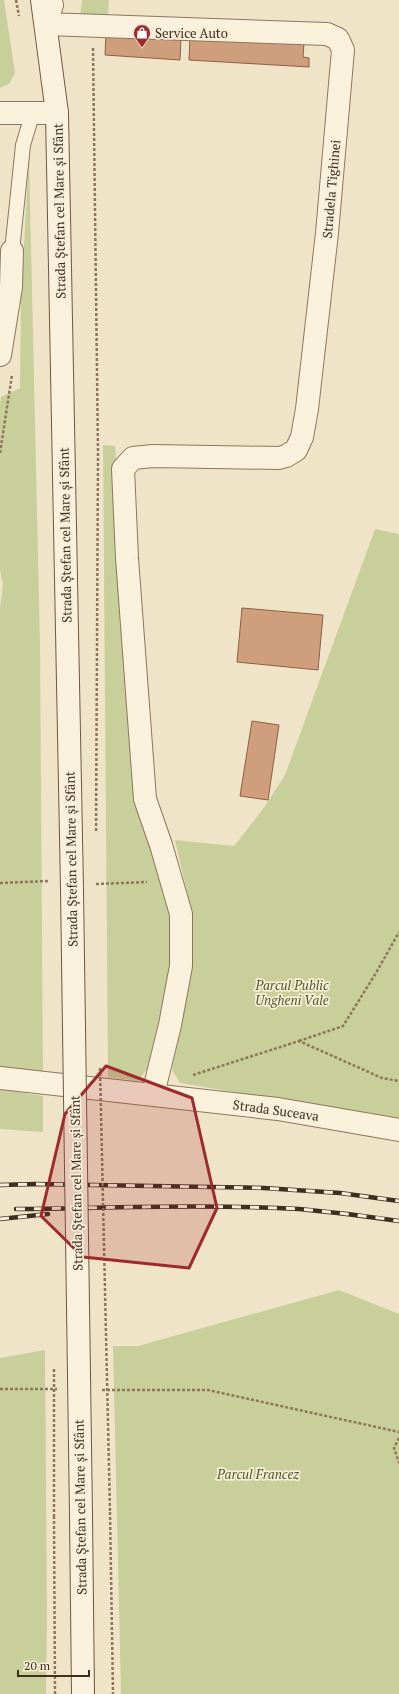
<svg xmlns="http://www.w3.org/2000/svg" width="399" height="1694" font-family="'PT Serif',serif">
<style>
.green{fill:#c9cf9b}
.building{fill:#cf9f7d;stroke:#8d5f41}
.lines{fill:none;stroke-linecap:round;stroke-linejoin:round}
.service-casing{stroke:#8d765c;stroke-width:16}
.minor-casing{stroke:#8d765c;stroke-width:24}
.secondary-casing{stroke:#6f573f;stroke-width:24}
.path{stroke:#8d765c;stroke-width:2.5;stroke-dasharray:3 2;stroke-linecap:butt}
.service{stroke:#faf1dc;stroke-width:14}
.minor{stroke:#faf1dc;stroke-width:22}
.secondary{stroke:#faf1dc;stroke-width:22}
.rail-casing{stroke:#3d2e20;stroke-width:4.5}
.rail{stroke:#f7eed8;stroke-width:3;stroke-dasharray:9;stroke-linecap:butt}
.secondary-bridge-casing{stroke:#6f573f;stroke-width:24;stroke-linecap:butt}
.path-bridge{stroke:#8d765c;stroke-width:2.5;stroke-dasharray:3 2;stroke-linecap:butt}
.secondary-bridge{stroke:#faf1dc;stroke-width:22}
.marked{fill:#9e2a2b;fill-opacity:0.2;stroke:#9e2a2b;stroke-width:3;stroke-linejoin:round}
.labels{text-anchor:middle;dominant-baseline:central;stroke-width:3.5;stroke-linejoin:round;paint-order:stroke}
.poi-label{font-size:13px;fill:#3d2e20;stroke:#f7eed8;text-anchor:start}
.street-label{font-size:13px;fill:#3d2e20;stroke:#f7eed8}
.park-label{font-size:13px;font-style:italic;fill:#4d5a26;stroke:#f7eed8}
</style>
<rect width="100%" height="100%" fill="#f0e4c8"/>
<g class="green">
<path d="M0,0h4l11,73 -6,11 -9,4z"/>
<path d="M82,0h27l-1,16 -28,1z"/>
<path d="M29,156l11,489 3,430 -43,-7v-460l3,-24 -3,-14v-165l1,-8 19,-9 1,-91z"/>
<path d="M103,445l12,1 23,355 30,85 6,77 -18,94 -18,24 -30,-4z"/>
<path d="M375,529l24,5v586l-219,-37 -8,-13 19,-124 -1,-41 -15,-65 59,6 29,-37 22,-34z"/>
<path d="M0,1089l43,7v36l-43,-3z"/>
<path d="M339,1290l60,24v380h-278l-8,-348h25z"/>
<path d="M45,1350l2,268 -1,76h-46v-336z"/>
</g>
<g class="building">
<path d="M106,33l75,4 -1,23 -75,-5z"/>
<path d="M190,37l114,6 -1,14 6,1v9l-120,-7z"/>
<path d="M242,608l81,7 -5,55 -81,-8z"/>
<path d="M252,721l27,4 -11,75 -28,-4z"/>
</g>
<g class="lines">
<g class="service-casing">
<path id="service" d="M12,251l11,-106 10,-33"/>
</g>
<g class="minor-casing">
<g id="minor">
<path d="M52,5l-6,19 281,10 11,5 5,11 -16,183 -20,176 -5,28 -6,13 -10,6 -7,2 -126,-2 -20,2 -10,11 4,89 18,241 16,46 20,69v52l-11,59 -17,69"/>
<path d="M0,113h57"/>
<path d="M0,355l11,-68 1,-36"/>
<path d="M0,1078l278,31 121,21"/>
</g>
</g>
<g class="secondary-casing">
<g id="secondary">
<path d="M42,0l15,113 15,776"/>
<path d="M81,1515l2,179"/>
</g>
</g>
<g class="path">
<path d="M16,0l3,16"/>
<path d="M93,48l5,405 -2,380"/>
<path d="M0,453l12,-78"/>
<path d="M0,883l49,-2"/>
<path d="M96,884l51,-2"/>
<path d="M299,1041l44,-15 33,-53 23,-41"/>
<path d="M193,1075l106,-34 83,37 17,3"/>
<path d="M0,1389h57"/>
<path d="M102,1390h106l191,42"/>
<path d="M399,1438l-5,10 5,15"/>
<path d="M110,1512l3,182"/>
<path d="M54,1516l1,178"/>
</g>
<use href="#service" class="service"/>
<use href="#minor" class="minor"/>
<use href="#secondary" class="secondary"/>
<g class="rail-casing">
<g id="rail">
<path d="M0,1185l35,-1 229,4 76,5 59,8"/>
<path d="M16,1209c94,-1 189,-5 283,0 34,3 67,7 100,12"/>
<path d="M0,1219l48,-5"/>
</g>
</g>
<use href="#rail" class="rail"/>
<g class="secondary-bridge-casing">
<path id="secondary-bridge" d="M72,889l9,626"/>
</g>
<g class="path-bridge">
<path d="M100,1068l10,444"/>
<path d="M54,1369v147"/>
</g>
<use href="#secondary-bridge" class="secondary-bridge"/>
</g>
<path class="marked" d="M106,1066l86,32 25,110 -28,60 -106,-11 -42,-41 24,-102z"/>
<defs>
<g id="shop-pin" transform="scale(0.9)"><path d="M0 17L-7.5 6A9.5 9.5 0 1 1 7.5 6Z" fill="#9e2a2b" stroke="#f7eed8"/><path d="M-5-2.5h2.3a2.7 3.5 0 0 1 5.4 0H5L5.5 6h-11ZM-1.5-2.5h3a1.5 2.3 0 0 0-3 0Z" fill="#fff"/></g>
</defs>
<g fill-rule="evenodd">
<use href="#shop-pin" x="142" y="33"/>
</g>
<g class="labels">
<g class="poi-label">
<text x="155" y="33">Service Auto</text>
</g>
<g class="street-label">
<text transform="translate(331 189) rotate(-85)">Stradela Tighinei</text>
<text transform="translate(59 211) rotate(-91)">Strada Ștefan cel Mare și Sfânt</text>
<text transform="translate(65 535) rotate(-91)">Strada Ștefan cel Mare și Sfânt</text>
<text transform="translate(71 859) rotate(-91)">Strada Ștefan cel Mare și Sfânt</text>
<text transform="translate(276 1110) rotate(8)">Strada Suceava</text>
<text transform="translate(76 1183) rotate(-91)">Strada Ștefan cel Mare și Sfânt</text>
<text transform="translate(80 1507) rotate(-91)">Strada Ștefan cel Mare și Sfânt</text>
</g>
<g class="park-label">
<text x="292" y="985">Parcul Public<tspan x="292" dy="15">Ungheni Vale</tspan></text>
<text x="258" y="1474">Parcul Francez</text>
</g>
</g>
<path d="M18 1670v6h71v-6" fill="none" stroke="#3d2e20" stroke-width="2"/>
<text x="24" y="1670" font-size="12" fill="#3d2e20" stroke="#f7eed8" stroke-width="3" paint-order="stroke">20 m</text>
</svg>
